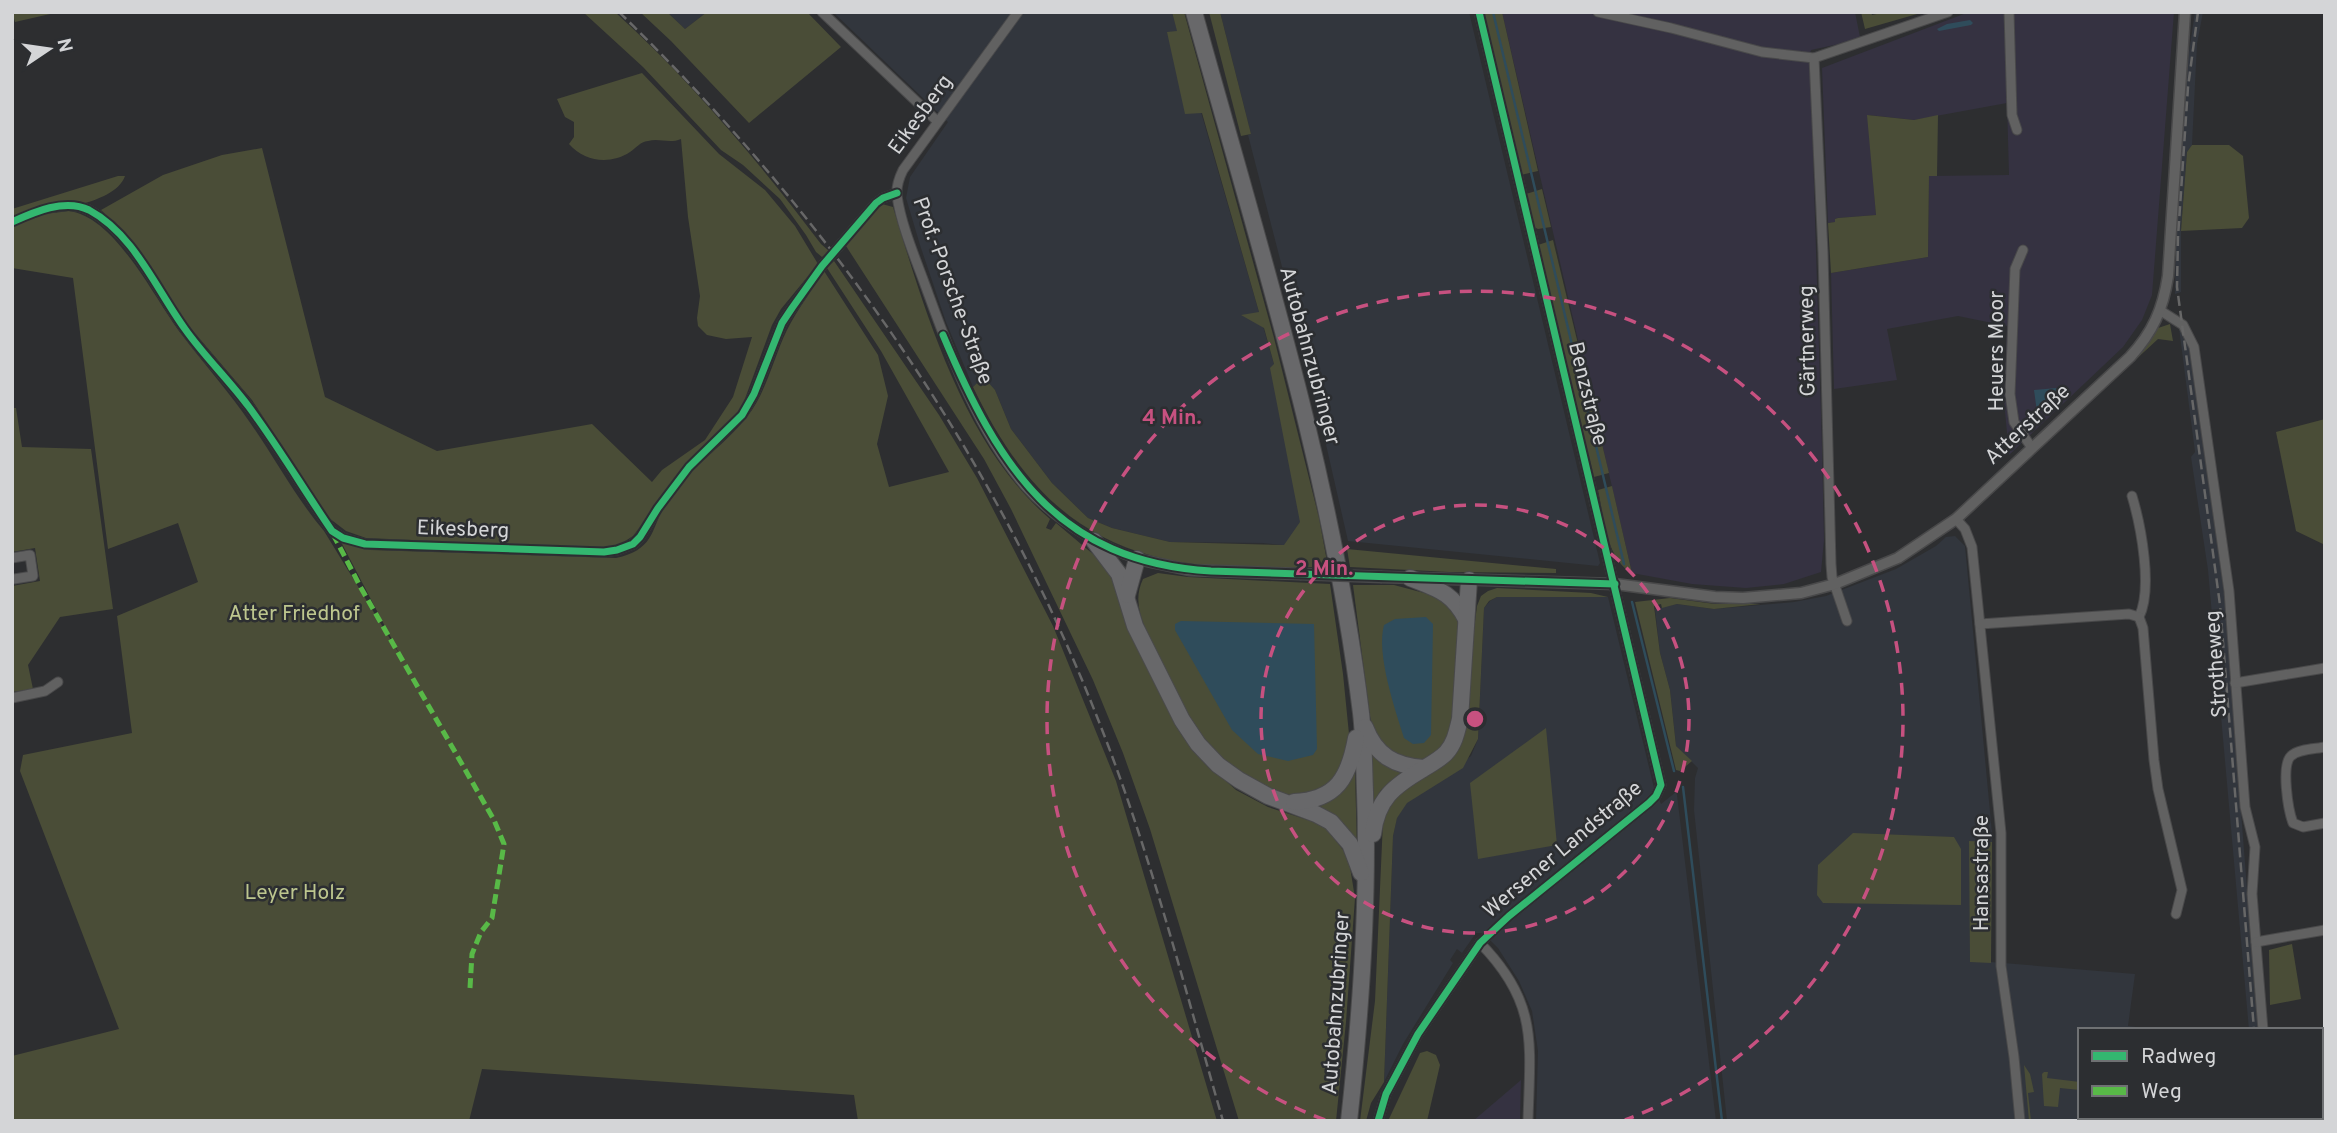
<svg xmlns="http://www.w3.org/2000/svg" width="2337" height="1133" font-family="Overpass,sans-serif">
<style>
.commercial{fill:#353241}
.built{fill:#32363d}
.green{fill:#4a4d37}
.water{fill:#2f4c5b}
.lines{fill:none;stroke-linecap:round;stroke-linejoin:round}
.stream{stroke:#2f4c5b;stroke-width:2.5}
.minor-casing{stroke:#49494a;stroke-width:11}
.tertiary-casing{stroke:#49494a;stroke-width:13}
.trunk-casing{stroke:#49494a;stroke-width:18}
.minor{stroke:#616161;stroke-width:9}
.tertiary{stroke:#616161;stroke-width:10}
.trunk{stroke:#68686a;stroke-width:16}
.rail{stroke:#676767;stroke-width:2.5;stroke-dasharray:10 5;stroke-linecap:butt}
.tertiary-bridge-casing{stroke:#49494a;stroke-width:13;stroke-linecap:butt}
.tertiary-bridge{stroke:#616161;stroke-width:10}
.quiet{stroke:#58b947;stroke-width:5;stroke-dasharray:10 5;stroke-linecap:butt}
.cycleway-casing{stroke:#2c2e31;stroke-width:11}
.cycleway{stroke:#33b770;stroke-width:7}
.ring{fill:none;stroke:#c75180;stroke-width:3.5;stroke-dasharray:12 9}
.labels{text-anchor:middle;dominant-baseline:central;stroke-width:5;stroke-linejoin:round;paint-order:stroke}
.street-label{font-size:21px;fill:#d4d5d7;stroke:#2c2e31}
.park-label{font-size:21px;fill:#bdc68e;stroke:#2c2e31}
.centre{fill:#c75180;stroke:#2c2e31;stroke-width:3.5}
.ring-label{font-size:21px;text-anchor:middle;font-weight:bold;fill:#c75180;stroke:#2c2e31;stroke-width:5;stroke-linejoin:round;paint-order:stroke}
</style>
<rect width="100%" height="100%" fill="#2d2e30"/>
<g class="commercial">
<path d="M1502,12h353l5,25 -21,7 -28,6 -1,4 12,393 2,93 -3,32 -37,12 -38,4 -54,-4 -60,-11z"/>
<path d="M1969,12h205l-22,283 -10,25 -19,27 -114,108 -5,-55 3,-74 -49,-10 -71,13 10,51 -63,9 -3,-116 97,-16 1,-81 80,-1 -2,-72 -93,17 -46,-5 8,100 -38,3 -3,1v3l-7,1 -6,-155z"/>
<path d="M1521,1080l-1,41h-47z"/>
</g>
<g class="built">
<path d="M667,12h40l-22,17z"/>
<path d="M833,12h339l102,352 44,185 -55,-6 -93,-1 -58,-14 -24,-10 -36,-35 -41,-54 -16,-39 -15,-10 -7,7 -27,-65 -26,-77 -14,-47 4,-21 38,-55z"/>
<path d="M1220,12h249l131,551 -2,3 -250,-25 -36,-158 -64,-248 3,-1z"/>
<path d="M2195,12h8l-6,32 -5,101 -5,7 -6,79v61l-6,2 1,-56 10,-166z"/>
<path d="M2179,328l12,22 33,243 34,437h-9l-41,-460 -17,-113 4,-5z"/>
<path d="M1955,536l10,10 27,287 -1,129 144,12 -7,52 33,4h-81v87h166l1,4h-520l-33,-311 1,-32 3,-10 -22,-22 -6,-56 -10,-37 -5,-44 22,-5 37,5 80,-7 32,-6 70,-27 40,-23 10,-9z"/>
<path d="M1497,597h111l46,191 7,16 15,-12 1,3 39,326h-180l2,-70 -6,-40 -13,-30 -21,-33 -15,-15h-7l-14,20 -5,-4 -7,11 3,3 -50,81 -19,38 9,-246 4,-19 9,-14 65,-47 7,-17 6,-131 6,-7z"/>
</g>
<g class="green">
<path d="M12,12h47l-44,10z"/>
<path d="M583,12h32c76,69 144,150 206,232l8,7 -7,6 -6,-5 -10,-17 -26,-36 -37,-34 -22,-15 -78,-83z"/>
<path d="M640,12h27l18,17 22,-17h100l34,35 -92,76 -78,-82z"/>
<path d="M1172,12h12l90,326 45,180 9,49c-57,0 -120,4 -175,-11 -91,-24 -141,-88 -180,-169l7,-7h6l9,10 16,39 41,54 36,35 24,10 58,14 114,3 16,-23 -30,-154 4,-4 -10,-36 -23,-13 18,-3 -57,-199 -17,1 -18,-82 10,-1z"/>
<path d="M1209,12h11l31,122 -10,2z"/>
<path d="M1483,12h19l36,159 -17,4z"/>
<path d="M1861,12h10l1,3 14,-3h38l-59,17z"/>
<path d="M642,73l77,81 46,36 30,36 23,38 -37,45 -9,16 -33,90 -74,80 -32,41 -14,9 -19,3 -234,-10 -20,-7 -17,-13 -77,-118 -65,-76 -36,-58 -29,-36 -21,-20 62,-35 59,-20 40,-7 63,249 112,54 155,-27 60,58 10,-12 43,-30 28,-43 19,-60 -26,2 -19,-4 -9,-9 -1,-8 3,-22 -12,-79 -7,-78c-12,5 -21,-1 -33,2 -8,1 -12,7 -18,11 -20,13 -45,10 -61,-8l5,-7v-15l-9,-5 -8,-18z"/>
<path d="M1867,115l47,5 24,-5 -1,61h-8l-1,81 -97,16 -3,-50 7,-1v-3l3,-1 38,-3z"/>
<path d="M2192,145h37l14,11 6,62 -7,10 -61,3 6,-79z"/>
<path d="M118,176h7c-10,30 -86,36 -113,42v-9z"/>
<path d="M1542,189l9,38 -13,2 -4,-2 -8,-33z"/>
<path d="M882,204l11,3c32,105 71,239 157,312l-4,9 5,2 5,-7 50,42 7,10 62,148 18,28 43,39 32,17 46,15 13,7 16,21 7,17 5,31 -9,124 -10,99h-97l-89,-292 -27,-76 -30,-73 -82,-171 -27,-50 -138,-213z"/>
<path d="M69,211c47,6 86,89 113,124 23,30 48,58 69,89 25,36 45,74 73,107l76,124 -60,-115 31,10 245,8c42,-9 34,-32 53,-60 21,-31 55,-52 78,-81 20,-26 26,-58 40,-87 10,-20 25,-40 37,-59l54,84 10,41 -11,48 12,43 60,-15 -68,-121 -54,-83 7,-7 105,154 38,63 76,148 63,155 101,340h-359l-4,-26 -372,-26 -13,52h-457v-65l107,-27 -99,-258 3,-16 109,-22 -15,-117 81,-34 -20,-59 -70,26 -35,-271 -61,-10v-41l33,-13z"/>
<path d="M1553,240l56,233 -15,4 -56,-232z"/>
<path d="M2170,324l3,17 -15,-2 -27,25 27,-36z"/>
<path d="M12,408h4l6,39 69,2 22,160 -53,8 -32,48 5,24 -21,3v-106l28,-5 -5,-33 -23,4z"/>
<path d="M2325,419v126l-29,-14 -20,-99z"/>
<path d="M1612,486l20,87c-26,-14 -28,-56 -34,-83z"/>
<path d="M1347,549l209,20v4l-107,-1 -99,-5z"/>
<path d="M1158,573l30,4 142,7 13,90 7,70 -3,17 -26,32c-8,1 -18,3 -27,3 -11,0 -25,-7 -35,-13 -55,-29 -77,-73 -101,-128 -11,-24 -28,-49 -15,-76z"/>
<path d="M1353,585h41l49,13 11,10 5,16 -5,94 -4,18 -8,13 -21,12 -24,-3 -22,-21 -5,-21z"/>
<path d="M1497,588l94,5 17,4h-111l-8,4 -5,7 -6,131 -15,29 -56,35 -10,15 -4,18 -9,246 -13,21 -5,18h-6l15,-120 8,-180c15,-35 23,-35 55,-52l33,-116 6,-47 4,-10 7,-5z"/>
<path d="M1670,598l45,6h46l-47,5 -37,-5 -15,4 -1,-4 -7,2 6,47 10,37 6,56 16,15 -12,10 -4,-1 -41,-168z"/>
<path d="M1546,728l11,117 -79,14 -8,-76z"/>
<path d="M1370,747l38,25 -27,18 -8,13z"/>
<path d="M1355,771l2,77 -22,-32 -18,-10c20,-10 28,-15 38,-35z"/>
<path d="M1853,833l101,4 7,12v56l-138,-2 -6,-8 1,-30z"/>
<path d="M1969,841l23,1 -1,121 -21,-1z"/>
<path d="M2292,944l9,55 -31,6 -1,-55z"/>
<path d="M1427,1051l9,4 4,10 -13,56h-39l32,-68z"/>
<path d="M2024,1065l6,9 4,18 -6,1 3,28h-2z"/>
<path d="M2044,1072h4l-1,6 33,4v8l-20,-2 -2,19 -14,-1 -2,-32z"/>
<rect x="2187" y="1117" width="60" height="4"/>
</g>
<g class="water">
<path d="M1970,20l3,3 -2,2 -32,6 -2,-2 10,-5z"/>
<path d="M2057,388l2,6 -22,18 -3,-22z"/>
<path d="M1426,617l7,7 -2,111 -7,8 -11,1 -9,-6c-9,-29 -28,-84 -20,-113l11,-6z"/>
<path d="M1181,621l133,3 3,125 -4,6 -25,6 -30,-7 -26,-24 -57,-100v-6z"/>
</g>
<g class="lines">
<g class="stream">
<path d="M1493,12l131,552"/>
<path d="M1632,602l42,169"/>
<path d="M1683,787l39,334"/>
</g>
<g class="minor-casing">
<g id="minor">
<path d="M822,12l115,109"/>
<path d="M1018,12l-115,158c-4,8 -7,16 -6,26 4,28 17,59 27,86 26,71 52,147 102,205 30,33 69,57 111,72"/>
<path d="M1598,12l73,16 91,24 52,6 134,-46"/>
<path d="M2009,12l3,103 5,15"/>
<path d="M1814,58l9,195 8,311 1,13 15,44"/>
<path d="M12,222c22,-10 53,-24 77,-12 45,24 67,79 96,119 19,27 44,51 64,78 29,39 55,83 83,124l11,7 22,6 239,8 13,-2 16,-6 7,-7 18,-29 31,-41 53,-52 12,-21 28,-71 10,-15 30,-42 54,-63 7,-5 14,-5"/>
<path d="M2023,250l-8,19 -5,125 4,28 18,26"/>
<path d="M2161,311l22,14 11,22 35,244 16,216 10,40 -3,47 11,136"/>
<path d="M2132,496c9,30 21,93 7,121"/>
<path d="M1956,519l9,10 7,18 29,286v133l13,91 6,64"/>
<path d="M12,558l18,-3 3,21 -19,3"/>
<path d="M2139,617l4,11 11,132 4,29 24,101 -6,24"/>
<path d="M1980,624l149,-10 10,3"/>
<path d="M2235,683l90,-15"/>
<path d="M12,698l33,-7 13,-9"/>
<path d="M2325,747c-10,2 -27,2 -34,9 -10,9 -3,54 2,67l10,4 22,-4"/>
<path d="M2256,942l69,-12"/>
<path d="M1480,943c59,60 50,101 48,178"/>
<path d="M2321,1056l4,21"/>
<path d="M2269,1117l1,4"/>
<path d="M1378,1121l8,-27 32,-60 62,-91 29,-27 140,-113 7,-7 5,-11 -182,-773"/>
</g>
</g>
<g class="tertiary-casing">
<g id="tertiary">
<path d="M1137,559l52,11 111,4"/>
<path d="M1382,577l233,7 100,13 28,1 58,-5 34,-9 63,-26 58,-39 174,-162c23,-25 33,-48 38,-81l17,-264"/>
</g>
</g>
<g class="trunk-casing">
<g id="trunk">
<path d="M1194,12c64,231 138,463 167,701 3,26 3,53 4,79 4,110 -4,220 -16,329"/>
<path d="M1094,541l25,33 16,52 47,94 16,24 20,21 21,15 29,16 48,18 15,8 19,22 11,29"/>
<path d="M1410,578c27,11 42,14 56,41"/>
<path d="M1127,595l10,-36"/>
<path d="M1365,727c11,29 30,39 59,41"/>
<path d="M1294,802c43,-2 55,-25 62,-64"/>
<path d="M1373,834c4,-35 21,-48 50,-65 8,-5 16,-9 23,-16 9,-10 11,-22 14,-34l9,-139"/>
</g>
</g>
<use href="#minor" class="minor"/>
<use href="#tertiary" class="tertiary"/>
<use href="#trunk" class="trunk"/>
<g class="rail">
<path d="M619,12c208,202 377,444 482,715 50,128 84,262 122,394"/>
<path d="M2198,12l-10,75 -10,150 -1,50 43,318 34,425"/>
<path d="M2260,1117l1,4"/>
</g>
<g class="tertiary-bridge-casing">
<path id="tertiary-bridge" d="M1300,574l82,3"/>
</g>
<use href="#tertiary-bridge" class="tertiary-bridge"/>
<path class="quiet" d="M333,534l28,54 133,232 10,24 -12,74 -11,14 -9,22 -2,34"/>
<g class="cycleway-casing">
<g id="cycleway">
<path d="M12,222c22,-10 53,-24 77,-12 45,24 67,79 96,119 19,27 44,51 64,78 29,39 55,83 83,124l11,7 22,6 239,8 13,-2 16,-6 7,-7 18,-29 31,-41 53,-52 12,-21 28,-71 10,-15 30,-42 54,-63 7,-5 14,-5"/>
<path d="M943,335c55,131 114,227 268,236l404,13"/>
<path d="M1378,1121l8,-27 32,-60 62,-91 29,-27 140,-113 7,-7 5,-11 -182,-773"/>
</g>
</g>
<use href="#cycleway" class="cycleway"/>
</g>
<g class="ring">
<circle cx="1475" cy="719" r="214"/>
<path d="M1325 1120A428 428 0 1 1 1625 1120"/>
</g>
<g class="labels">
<g class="street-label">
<text transform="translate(921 115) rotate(-54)">Eikesberg</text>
<text transform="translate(952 291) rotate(70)">Prof.-Porsche-Straße</text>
<text transform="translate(1808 341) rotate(-91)">Gärtnerweg</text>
<text transform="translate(1997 351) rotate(-90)">Heuers Moor</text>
<text transform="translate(1309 356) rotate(75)">Autobahnzubringer</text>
<text transform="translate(1587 394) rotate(76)">Benzstraße</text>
<text transform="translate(2028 425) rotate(-43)">Atterstraße</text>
<text transform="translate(463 530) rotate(2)">Eikesberg</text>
<text transform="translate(2217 664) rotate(-94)">Strotheweg</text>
<text transform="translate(1563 850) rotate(-40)">Wersener Landstraße</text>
<text transform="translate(1982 873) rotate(-90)">Hansastraße</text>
<text transform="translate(1337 1003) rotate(-86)">Autobahnzubringer</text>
</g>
<g class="park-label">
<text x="294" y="614">Atter Friedhof</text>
<text x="295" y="893">Leyer Holz</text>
</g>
</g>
<circle cx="1475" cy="719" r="10" class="centre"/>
<g class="ring-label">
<text x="1172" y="424">4 Min.</text>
<text x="1324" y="575">2 Min.</text>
</g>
<rect width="2337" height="1133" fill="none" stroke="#d4d5d7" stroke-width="28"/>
<rect x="2078" y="1028" width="245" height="91" fill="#2c2e31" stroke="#6f7173" stroke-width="2"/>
<rect x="2092" y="1051" width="35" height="10" fill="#33b770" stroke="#6f7173" stroke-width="2"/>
<text x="2141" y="1063" font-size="21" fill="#d4d5d7">Radweg</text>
<rect x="2092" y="1086" width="35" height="10" fill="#58b947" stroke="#6f7173" stroke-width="2"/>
<text x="2141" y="1098" font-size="21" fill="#d4d5d7">Weg</text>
<g transform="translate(49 49) rotate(77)" stroke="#2c2e31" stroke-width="5" paint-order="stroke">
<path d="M0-5L12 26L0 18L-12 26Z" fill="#d4d5d7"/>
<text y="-10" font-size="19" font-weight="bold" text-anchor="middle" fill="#d4d5d7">N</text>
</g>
</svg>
